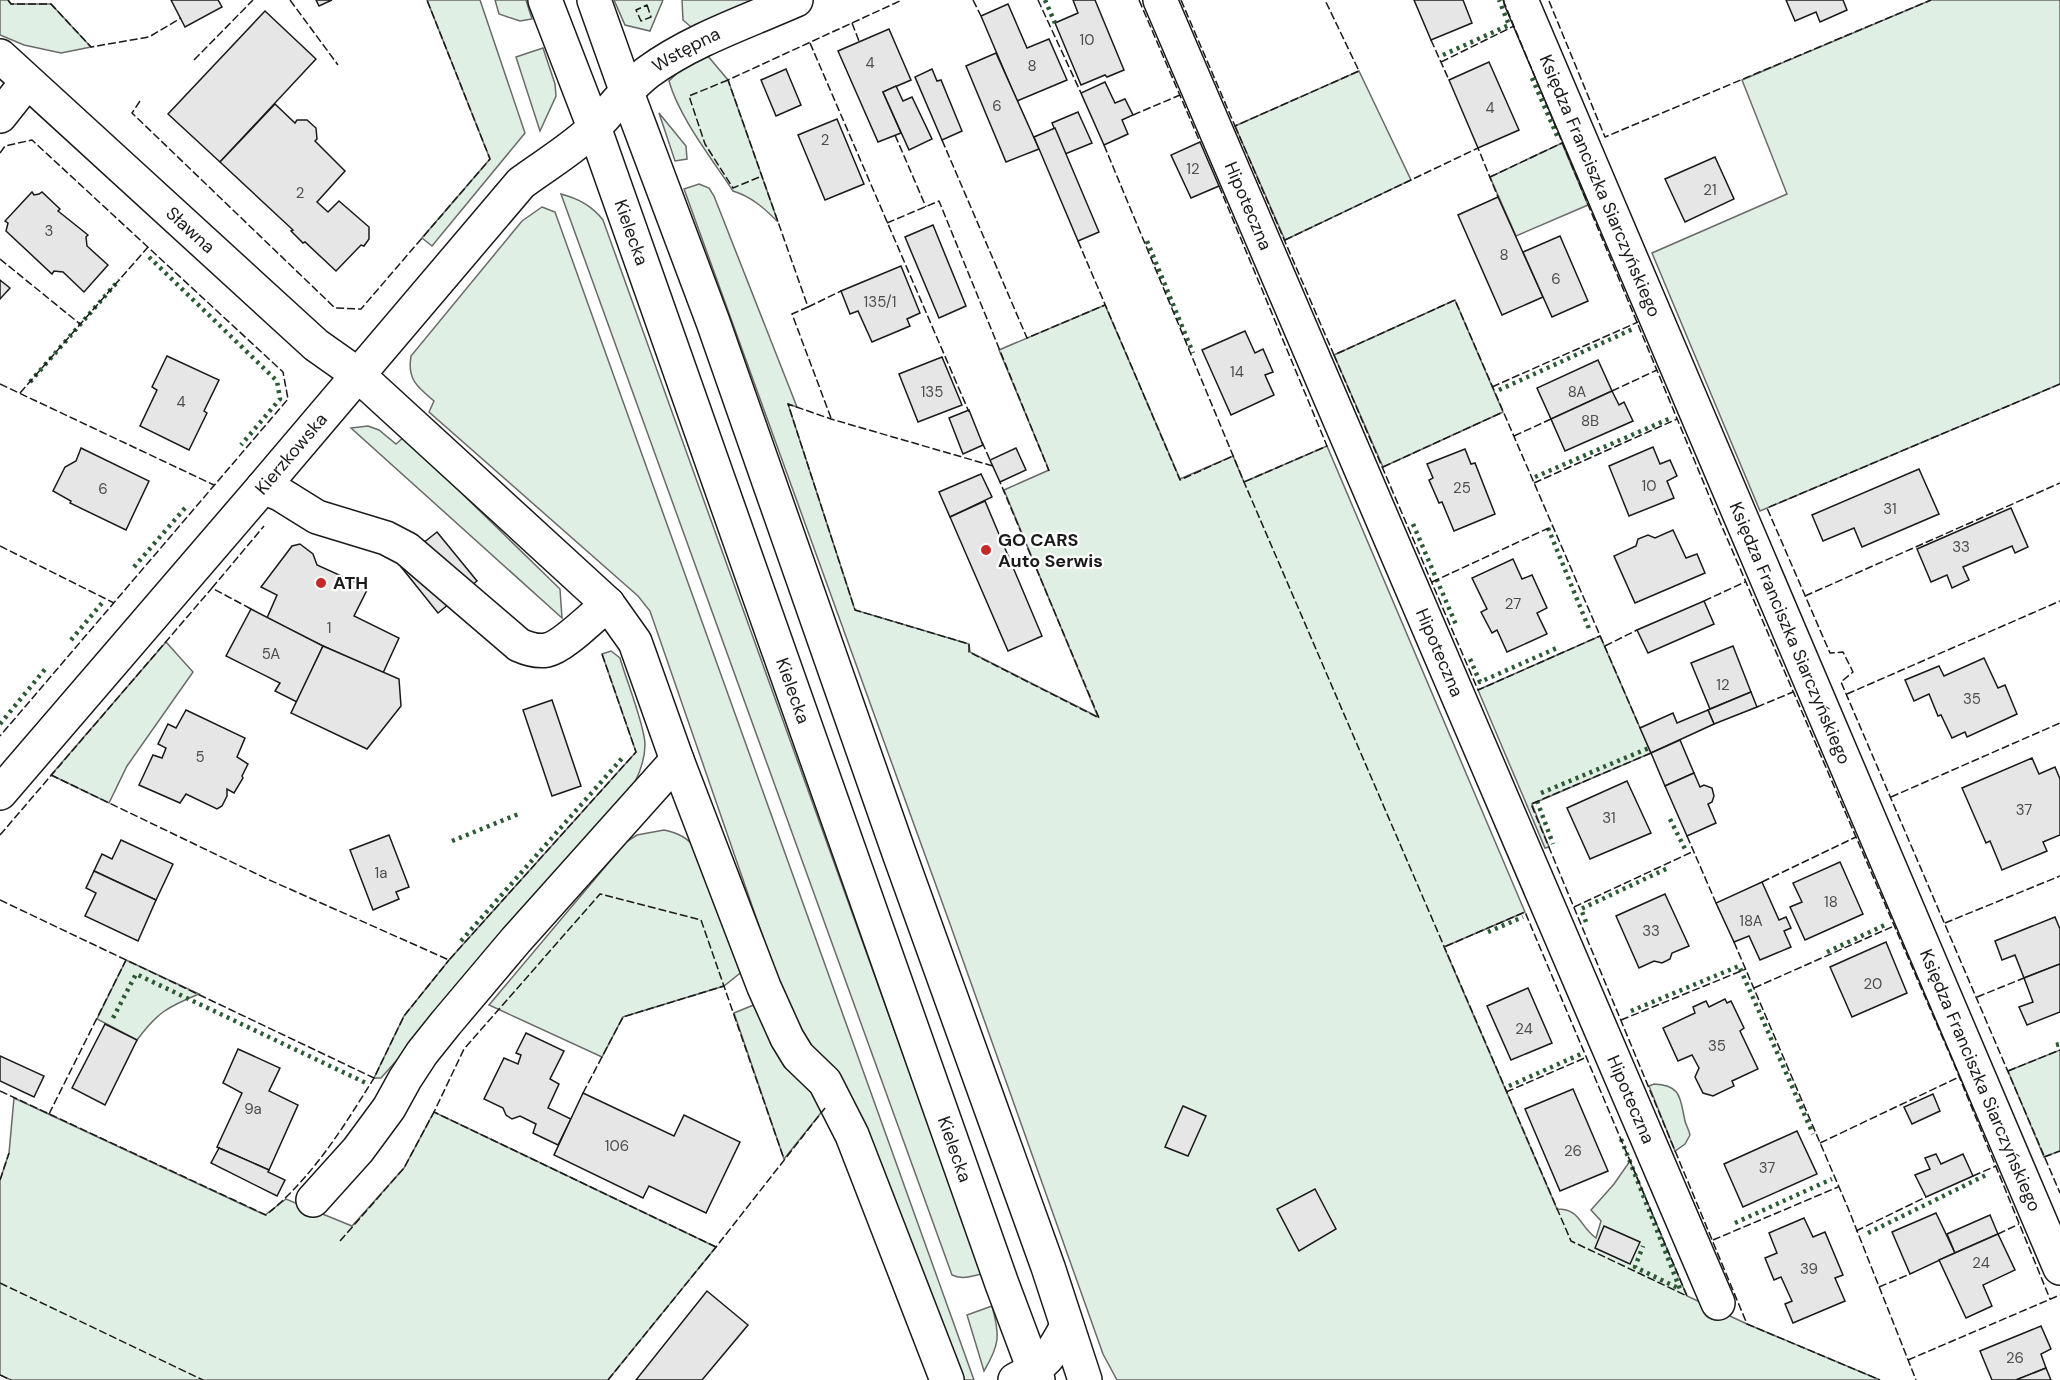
<svg xmlns="http://www.w3.org/2000/svg" width="2060" height="1380" font-family="'DM Sans',sans-serif">
<style>
.green{fill:#e0efe3;stroke:#6a6a6a;stroke-width:1.5}
.building{fill:#e6e6e6;stroke:#1a1a1a;stroke-width:1.5}
.lines{fill:none;stroke-linecap:round;stroke-linejoin:round}
.minor-casing{stroke:#1a1a1a;stroke-width:36}
.major-casing{stroke:#1a1a1a;stroke-width:36}
.minor{stroke:#fff;stroke-width:33}
.major{stroke:#fff;stroke-width:33}
.hedge{stroke:#2b5a34;stroke-width:4.5;stroke-dasharray:3 4.5;stroke-linecap:butt}
.fence{stroke:#1a1a1a;stroke-width:1.5;stroke-dasharray:8 3;stroke-linecap:butt}
.poi-dot{fill:#c62828;stroke:#fff;stroke-width:2}
.labels{text-anchor:middle;dominant-baseline:central;stroke-width:4.5;stroke-linejoin:round;paint-order:stroke}
.number-label{font-size:15px;fill:#4d4d4d}
.street-label{font-size:18px;fill:#1a1a1a;stroke:#fff}
.poi-label{font-size:18px;font-weight:bold;fill:#1a1a1a;stroke:#fff;text-anchor:start}
</style>
<rect width="100%" height="100%" fill="#fff"/>
<g class="green">
<path d="M0,0h8l3,4h40l40,43 -30,6 -37,-8 -24,-10z"/>
<path d="M427,0h53l45,133 -93,113 -10,-8 68,-79z"/>
<path d="M495,0h31l6,19 -12,2 -21,-7z"/>
<path d="M614,0h49l-13,31 -25,-6z"/>
<path d="M682,0h79l-58,25 -12,2 -8,-7z"/>
<path d="M1931,0h129v384l-300,127 -108,-258 135,-59 -45,-114z"/>
<path d="M543,48l12,36 1,12 -16,35 -24,-74z"/>
<path d="M707,55l21,25 50,142c-14,-14 -26,-25 -45,-31 -21,-32 -54,-74 -64,-110l7,-7 -2,-5z"/>
<path d="M1359,71l52,109 -126,60 -50,-114z"/>
<path d="M659,113l27,33 1,13 -12,2z"/>
<path d="M1562,143l26,62 -72,31 -26,-59z"/>
<path d="M699,184l10,4 5,8 83,211 -9,-3 67,206 114,34 1,8 128,65 -94,-227 45,-20 -50,-120 106,-45 75,174 53,-23 11,26 83,-36 198,466 -81,35 113,262c24,0 22,17 39,29l5,-17 -10,-11 23,-26 16,-23 57,135 60,28 133,56h-763l-14,-26 -153,-430 -266,-735z"/>
<path d="M561,194c16,4 32,13 42,26l379,1054c-11,2 -20,6 -30,1z"/>
<path d="M542,207l13,5 419,1168h-42l-104,-276 -44,55 -50,-146 27,-11 41,48 -152,-439 -12,-15 -209,-184 5,-11c-17,-14 -27,-22 -23,-45l111,-135z"/>
<path d="M1455,300l48,112 -120,55 -49,-112z"/>
<path d="M368,426l11,4 17,14 8,-7 156,152 2,29 -211,-190z"/>
<path d="M1600,636l51,117 -119,51 17,43 -4,1 -67,-158z"/>
<path d="M166,642l27,30 -66,94 -18,37 -58,-28z"/>
<path d="M611,651l9,7c6,22 24,65 25,86 0,27 -17,52 -32,73l-232,261h-7l30,-62 45,-56 187,-208 -34,-98z"/>
<path d="M664,830c15,3 23,8 33,19l47,121 -20,16 -101,31 -21,40 -113,-52 137,-163 11,-7z"/>
<path d="M126,960l73,34c-32,13 -42,19 -62,46l-40,-21z"/>
<path d="M2060,1050v101l-16,6 -36,-86z"/>
<path d="M1654,1084c28,1 26,15 31,37 1,4 4,9 5,14l-5,9 -10,7 -26,-65z"/>
<path d="M14,1098l251,117 21,-16 66,27 52,-58 30,-56 282,135 -108,133h-597l-11,-5v-195l9,-27z"/>
<path d="M992,1306c8,29 8,38 -8,65l-17,-56z"/>
</g>
<g class="building">
<path d="M171,0h47l4,7 -37,20z"/>
<path d="M316,0h16l-13,6z"/>
<path d="M1073,0h22l29,70 -17,7 -2,-2 -24,10 -26,-62 23,-10z"/>
<path d="M1414,0h49l9,23 -41,17z"/>
<path d="M1786,0h57l4,10 -27,12 -4,-10 -21,9z"/>
<path d="M1008,4l19,44 22,-9 18,41 -50,21 -36,-85z"/>
<path d="M265,11l51,48 -96,103 -52,-48z"/>
<path d="M889,29l22,51 -28,12 18,41 -23,9 -40,-91z"/>
<path d="M996,53l43,96 -33,13 -40,-96z"/>
<path d="M1489,62l30,68 -41,18 -29,-68z"/>
<path d="M786,69l15,36 -25,11 -15,-36z"/>
<path d="M932,69l5,12 4,-1 21,51 -20,9 -27,-63z"/>
<path d="M1105,82l10,21 10,-4 8,16 -11,5 6,14 -24,11 -23,-52z"/>
<path d="M896,86l7,15 9,-4 20,42 -23,11 -26,-58z"/>
<path d="M275,104l20,19 2,-3h10l9,8 1,11 -2,2 30,30 -28,31 11,10 11,-11 30,26v12l-5,7 -3,-1 -25,26 -31,-29 -2,1 -12,-12 2,-1 -73,-68z"/>
<path d="M1078,112l14,31 -27,11 -13,-31z"/>
<path d="M837,119l27,65 -39,16 -27,-65z"/>
<path d="M1055,128l44,104 -21,9 -44,-104z"/>
<path d="M1200,142l19,44 -28,12 -20,-43z"/>
<path d="M1715,157l19,42 -49,23 -20,-43z"/>
<path d="M32,192l2,3 5,-1 3,-2 18,17 -2,2 30,24 -2,2 1,9 21,19 -24,27 -21,-20 -9,-1 -2,3 -46,-43 2,-8 -3,-2z"/>
<path d="M1498,197l45,100 -41,18 -44,-100z"/>
<path d="M933,225l33,81 -27,12 -34,-81z"/>
<path d="M1560,236l28,65 -36,16 -29,-65z"/>
<path d="M901,266l19,47 -13,6 3,7 -38,16 -14,-31 -8,3 -9,-23z"/>
<path d="M0,280l10,8 -10,11z"/>
<path d="M1245,331l10,22 8,-4 10,23 -8,3 9,20 -43,20 -29,-65z"/>
<path d="M167,356l52,24 -15,31 3,2 -18,37 -49,-24 17,-36 -5,-3z"/>
<path d="M942,357l20,48 -44,17 -19,-48z"/>
<path d="M1598,360l14,31 -61,28 -14,-31z"/>
<path d="M1612,391l7,14 5,-3 9,19 -68,30 -14,-32z"/>
<path d="M969,410l14,35 -20,9 -14,-36z"/>
<path d="M1653,447l7,17 10,-4 7,16 -10,5 7,17 -45,18 -20,-50z"/>
<path d="M81,448l68,33 -23,49 -56,-27 1,-2 -18,-10 12,-24 11,-6z"/>
<path d="M1016,448l10,22 -26,12 -10,-22z"/>
<path d="M1465,449l6,15 4,-1 20,51 -41,17 -12,-29 -3,1 -10,-23 4,-2 -6,-14z"/>
<path d="M1919,469l20,45 -77,33 -8,-19 -31,13 -11,-26z"/>
<path d="M981,474l11,23 -42,20 -11,-25z"/>
<path d="M985,501l57,135 -34,15 -58,-134z"/>
<path d="M2011,508l17,39 -13,6 -3,-7 -49,21 6,13 -17,8 -5,-13 -16,7 -14,-33z"/>
<path d="M1673,530l13,28 11,-4 8,19 -70,30 -21,-47 22,-10 2,-7 10,-4 7,3z"/>
<path d="M437,532l40,49 -39,32 -40,-50z"/>
<path d="M300,544l13,10 4,11 51,23 -14,28 45,22 -16,35 -60,-27 -56,-28 10,-23 -16,-8 31,-41z"/>
<path d="M1513,559l9,20 10,-4 15,33 -10,5 10,21 -40,18 -10,-22 -5,3 -11,-21 6,-3 -15,-31z"/>
<path d="M1704,601l10,23 -66,29 -11,-23z"/>
<path d="M251,609l72,37 -26,56 -22,-11 5,-8 -54,-27z"/>
<path d="M323,646l76,33 2,27 -34,43 -76,-36z"/>
<path d="M1733,646l18,46 -41,17 -19,-46z"/>
<path d="M1984,658l14,30 7,-3 12,29 -50,23 -2,-5 -13,6 -11,-23 -3,1 -9,-22 -15,7 -9,-21 34,-14 5,10z"/>
<path d="M1751,692l6,15 -43,17 -6,-14z"/>
<path d="M552,700l29,86 -29,10 -29,-86z"/>
<path d="M186,710l59,28 -8,19 11,7 -6,12 1,2 -9,15 -7,-4v7l-5,10 -5,3 -31,-15 -6,9 -41,-18 14,-30 9,3 4,-10 -8,-4 10,-20 8,4z"/>
<path d="M1708,710l6,14 -63,29 -11,-25 33,-15 4,10z"/>
<path d="M1680,740l14,33 -29,13 -14,-33z"/>
<path d="M2032,758l7,16 16,-7 5,12v56l-17,7 4,9 -45,19 -12,-29 -4,2 -24,-55z"/>
<path d="M1694,773l6,14 4,-2 8,3 2,8 -2,6 -4,2 8,19 -29,13 -22,-50z"/>
<path d="M1627,781l24,52 -61,26 -23,-51z"/>
<path d="M389,835l20,52 -13,5 3,7 -26,11 -23,-60z"/>
<path d="M121,840l52,24 -17,36 -62,-29 8,-17 10,5z"/>
<path d="M1840,862l23,52 -58,26 -15,-33 12,-5 -9,-19z"/>
<path d="M94,871l62,29 -18,41 -53,-25 11,-23 -10,-5z"/>
<path d="M1762,882l17,38 7,-3 5,11 -7,3 7,16 -31,13 -11,-24 -15,6 -18,-39z"/>
<path d="M1665,894l24,52 -17,7 -2,6 -8,4 -8,-2 -15,7 -23,-52z"/>
<path d="M2055,917l5,12v35l-36,14 -9,-23 -13,5 -7,-19z"/>
<path d="M1886,942l21,51 -55,24 -22,-50z"/>
<path d="M2060,964v48l-33,13 -8,-18 14,-5 -9,-24z"/>
<path d="M1528,988l24,55 -41,17 -24,-54z"/>
<path d="M1725,999l2,4 4,-2 13,27 -4,3 18,38 -26,12 2,5 -21,10 -10,-3 -8,-16 4,-9 -7,-13 -14,6 -15,-33 32,-15 -2,-6 13,-6 3,6z"/>
<path d="M105,1024l32,16 -32,65 -33,-17z"/>
<path d="M526,1033l38,18 -14,28 9,5 -11,24 23,11 -13,26 -25,-12 3,-9 -16,-8 -8,3 -6,-4 -3,-7 -19,-9 20,-41 14,6 3,-9 -5,-2z"/>
<path d="M238,1049l42,19 -11,23 29,14 -29,65 -52,-23 25,-54 -19,-10z"/>
<path d="M0,1056l44,20 -10,21 -34,-16z"/>
<path d="M1573,1089l35,82 -48,20 -35,-82z"/>
<path d="M583,1093l91,43 10,-21 56,27 -34,71 -57,-27 -6,12 -89,-43z"/>
<path d="M1933,1094l7,17 -28,13 -8,-17z"/>
<path d="M1183,1106l23,10 -18,40 -23,-9z"/>
<path d="M1797,1131l20,43 -74,33 -19,-43z"/>
<path d="M219,1148l50,22 -1,2 17,8 -8,16 -66,-33z"/>
<path d="M1936,1154l5,10 22,-10 10,22 -47,21 -11,-22 15,-6 -5,-11z"/>
<path d="M1315,1189l21,40 -37,22 -22,-42z"/>
<path d="M1936,1213l19,40 -45,21 -18,-42z"/>
<path d="M1990,1215l8,19 -43,19 -8,-19z"/>
<path d="M1804,1218l9,19 12,-5 18,43 -8,3 10,23 -52,22 -8,-19 7,-3 -11,-24 -7,3 -9,-22 12,-5 -8,-20z"/>
<path d="M1604,1226l36,16 -10,22 -35,-16z"/>
<path d="M1998,1234l17,36 -32,15 9,21 -26,12 -27,-58z"/>
<path d="M707,1291l41,34 -46,55h-66z"/>
<path d="M2041,1326l10,23 -10,5 5,14 -30,12h-24l-12,-29z"/>
<path d="M2046,1368l5,12h-35z"/>
</g>
<g class="lines">
<g class="minor-casing">
<g id="minor">
<path id="s1" d="M1160,0l558,1303"/>
<path id="s2" d="M1521,0l539,1268"/>
<path id="s3" d="M0,56l316,289 41,29 251,230 27,38 42,118"/>
<path d="M0,116l27,-34"/>
<path d="M263,487l17,7 37,23 69,21 21,11 112,96c9,4 18,7 28,5 16,-3 47,-35 61,-46"/>
<path id="s4" d="M0,793l263,-306 258,-304c24,-18 52,-34 73,-55 19,-20 32,-39 54,-56 44,-32 98,-50 148,-72"/>
<path d="M313,1200l45,-50 31,-42 16,-29 17,-26 24,-30 70,-83 161,-180 87,227 23,51 11,18 27,26 27,53 95,245"/>
<path d="M1015,1380c31,-16 36,-24 52,-54"/>
</g>
</g>
<g class="major-casing">
<g id="major">
<path id="s5" d="M545,0l49,127 408,1157 36,96"/>
<path d="M594,0l32,90 87,232 186,531 149,414 37,113"/>
</g>
</g>
<use href="#minor" class="minor"/>
<use href="#major" class="major"/>
<g class="hedge">
<path d="M1045,0l10,23"/>
<path d="M1443,55l66,-30 -10,-25"/>
<path d="M1532,78l27,62"/>
<path d="M1147,241l46,112"/>
<path d="M149,257l128,124 3,18 -39,46"/>
<path d="M30,382l89,-102"/>
<path d="M1499,390l136,-62"/>
<path d="M1535,477l136,-59"/>
<path d="M1413,524l44,103"/>
<path d="M1548,528l42,103"/>
<path d="M134,567l51,-59"/>
<path d="M71,640l31,-37"/>
<path d="M1470,659l10,23 79,-35"/>
<path d="M0,724l46,-56"/>
<path d="M1541,793l108,-45"/>
<path d="M1537,801l16,43"/>
<path d="M1670,819l15,30"/>
<path d="M452,841l69,-28"/>
<path d="M1586,922l-5,-13 87,-41"/>
<path d="M1488,932l35,-15"/>
<path d="M461,941l163,-185"/>
<path d="M1827,952l60,-28"/>
<path d="M1631,1011l108,-45 74,168"/>
<path d="M113,1018l23,-44 232,110"/>
<path d="M2056,1045l4,-1"/>
<path d="M1509,1086l72,-32"/>
<path d="M1621,1139l59,150 -45,-22 8,-21"/>
<path d="M1735,1223l97,-44"/>
<path d="M1868,1233l118,-58"/>
</g>
<g class="fence">
<path d="M8,0l3,4h40l40,43 58,-10 32,-19"/>
<path d="M290,0l48,65"/>
<path d="M973,0l8,16"/>
<path d="M1038,0l43,93"/>
<path d="M1139,0l61,142"/>
<path d="M1181,0l54,126 124,-55 -34,-71"/>
<path d="M1503,0l217,522 234,542 96,235"/>
<path d="M1549,1l56,136 326,-137"/>
<path d="M647,5l4,12 -10,4 -5,-11z"/>
<path d="M852,23l7,18"/>
<path d="M1431,40l18,40"/>
<path d="M810,43l159,369"/>
<path d="M194,60l59,-60"/>
<path d="M1441,62l73,-36"/>
<path d="M728,80l-39,16 16,48 28,44 29,-12"/>
<path d="M140,101l-8,12 203,195 26,1 129,-150 -63,-159"/>
<path d="M1133,115l47,-20"/>
<path d="M1235,126l99,229 121,-55 185,428"/>
<path d="M895,135l31,72"/>
<path d="M942,140l85,198 78,-33"/>
<path d="M1104,145l140,337 327,759 116,55 -162,-384 -81,35"/>
<path d="M0,153l5,-7 27,-6 251,232 5,27 -288,337"/>
<path d="M1490,177l72,-34"/>
<path d="M1219,186l108,260 -83,36"/>
<path d="M887,223l52,-22 110,270"/>
<path d="M1285,240l193,-92 20,49"/>
<path d="M1078,241l102,239 53,-24"/>
<path d="M0,259l80,65"/>
<path d="M808,307l33,-16"/>
<path d="M1334,355l144,335 122,-54"/>
<path d="M0,384l214,101"/>
<path d="M2060,384l-293,124 63,145 13,-1 10,20 -12,10 219,511"/>
<path d="M1492,387l146,-65"/>
<path d="M1612,391l45,-21"/>
<path d="M20,393l128,-146"/>
<path d="M831,418l-39,-104 16,-7 -80,-227 174,-80"/>
<path d="M1514,436l37,-17"/>
<path d="M982,442l8,18"/>
<path d="M993,466l-162,-47 -43,-15 67,206 114,34v8l130,66 -99,-236"/>
<path d="M1383,467l120,-55"/>
<path d="M1534,483l143,-64"/>
<path d="M0,546l114,57"/>
<path d="M1432,582l121,-56"/>
<path d="M1805,596l255,-113"/>
<path d="M1704,601l41,-19"/>
<path d="M251,609l-39,-21 52,-62"/>
<path d="M1605,646l32,-16"/>
<path d="M1847,694l213,-93"/>
<path d="M1757,707l36,-15"/>
<path d="M1651,753l-120,51 216,520 133,56"/>
<path d="M51,775l214,103 184,82 187,-208 -34,-98"/>
<path d="M1891,797l169,-74"/>
<path d="M0,835l212,-247"/>
<path d="M1687,836l29,67"/>
<path d="M1762,882l94,-45"/>
<path d="M0,900l374,178 30,-62 45,-56"/>
<path d="M1574,907l120,-56"/>
<path d="M1945,923l115,-47"/>
<path d="M1734,942l114,266 68,172"/>
<path d="M1754,988l140,-62"/>
<path d="M1977,997l47,-19"/>
<path d="M1621,1020l125,-51"/>
<path d="M2008,1071l52,-21"/>
<path d="M0,1091l266,124c46,-37 77,-87 108,-137"/>
<path d="M1506,1092l81,-35"/>
<path d="M583,1093l40,-76 101,-31"/>
<path d="M49,1114l77,-154"/>
<path d="M1820,1143l139,-66"/>
<path d="M2044,1157l16,-6"/>
<path d="M1973,1176l23,-10"/>
<path d="M0,1180l9,-27"/>
<path d="M1856,1231l70,-34"/>
<path d="M1998,1234l21,-10"/>
<path d="M1713,1240l125,-53"/>
<path d="M340,1241l64,-73 30,-56"/>
<path d="M716,1247l-282,-135 30,-63 136,-155 101,26 83,239"/>
<path d="M0,1283l203,97"/>
<path d="M1879,1287l31,-13"/>
<path d="M1908,1360l152,-65"/>
<path d="M0,1375l11,5"/>
<path d="M608,1380l108,-133 109,-139"/>
</g>
</g>
<g class="poi-dot">
<circle cx="986" cy="550" r="6"/>
<circle cx="321" cy="583" r="6"/>
</g>
<g class="labels">
<g class="number-label">
<text x="1087" y="40">10</text>
<text x="870" y="63">4</text>
<text x="1032" y="66">8</text>
<text x="997" y="106">6</text>
<text x="1490" y="108">4</text>
<text x="825" y="140">2</text>
<text x="1193" y="169">12</text>
<text x="1710" y="190">21</text>
<text x="300" y="193">2</text>
<text x="49" y="231">3</text>
<text x="1504" y="255">8</text>
<text x="1556" y="279">6</text>
<text x="880" y="302">135/1</text>
<text x="1237" y="372">14</text>
<text x="932" y="392">135</text>
<text x="1577" y="392">8A</text>
<text x="181" y="402">4</text>
<text x="1590" y="421">8B</text>
<text x="1649" y="486">10</text>
<text x="1462" y="488">25</text>
<text x="103" y="489">6</text>
<text x="1890" y="509">31</text>
<text x="1961" y="547">33</text>
<text x="1513" y="604">27</text>
<text x="329" y="628">1</text>
<text x="271" y="654">5A</text>
<text x="1723" y="685">12</text>
<text x="1972" y="699">35</text>
<text x="200" y="757">5</text>
<text x="2024" y="810">37</text>
<text x="1609" y="818">31</text>
<text x="381" y="873">1a</text>
<text x="1831" y="902">18</text>
<text x="1751" y="921">18A</text>
<text x="1651" y="931">33</text>
<text x="1873" y="984">20</text>
<text x="1524" y="1029">24</text>
<text x="1717" y="1046">35</text>
<text x="253" y="1109">9a</text>
<text x="617" y="1146">106</text>
<text x="1573" y="1151">26</text>
<text x="1767" y="1168">37</text>
<text x="1981" y="1263">24</text>
<text x="1809" y="1269">39</text>
<text x="2015" y="1358">26</text>
</g>
<g class="street-label">
<text stroke="none"><textPath href="#s4" startOffset="1016">Wstępna</textPath></text>
<text stroke="none"><textPath href="#s2" startOffset="202">Księdza Franciszka Siarczyńskiego</textPath></text>
<text stroke="none"><textPath href="#s1" startOffset="224">Hipoteczna</textPath></text>
<text stroke="none"><textPath href="#s3" startOffset="258">Sławna</textPath></text>
<text stroke="none"><textPath href="#s5" startOffset="248">Kielecka</textPath></text>
<text stroke="none"><textPath href="#s4" startOffset="447">Kierzkowska</textPath></text>
<text stroke="none"><textPath href="#s2" startOffset="688">Księdza Franciszka Siarczyńskiego</textPath></text>
<text stroke="none"><textPath href="#s1" startOffset="710">Hipoteczna</textPath></text>
<text stroke="none"><textPath href="#s5" startOffset="734">Kielecka</textPath></text>
<text stroke="none"><textPath href="#s2" startOffset="1174">Księdza Franciszka Siarczyńskiego</textPath></text>
<text stroke="none"><textPath href="#s1" startOffset="1196">Hipoteczna</textPath></text>
<text stroke="none"><textPath href="#s5" startOffset="1220">Kielecka</textPath></text>
</g>
<g class="poi-label">
<text x="998" y="540">GO CARS<tspan x="998" dy="21">Auto Serwis</tspan></text>
<text x="333" y="583">ATH</text>
</g>
</g>
</svg>
